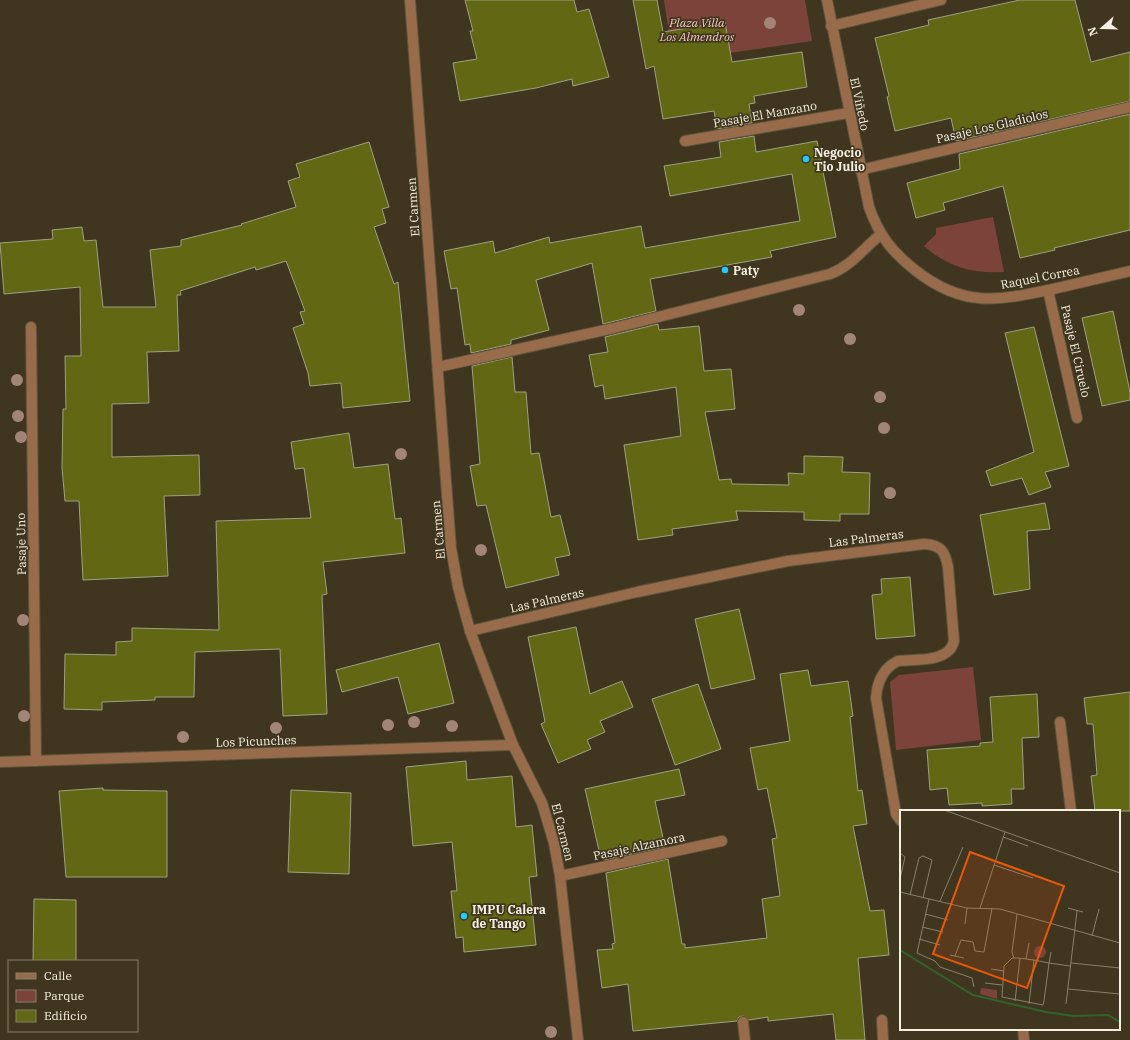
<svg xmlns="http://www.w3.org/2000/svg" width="1130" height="1040" font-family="'IBM Plex Serif',serif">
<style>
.green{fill:#7c433b}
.building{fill:#616712;stroke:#9da185}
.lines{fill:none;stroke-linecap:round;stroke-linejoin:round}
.minor-casing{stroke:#5d543e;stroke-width:12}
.minor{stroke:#986c4b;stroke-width:10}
.tree{fill:#a28576}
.poi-dot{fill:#25c9fe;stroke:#40361f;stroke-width:1.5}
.labels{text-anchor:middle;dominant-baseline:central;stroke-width:3.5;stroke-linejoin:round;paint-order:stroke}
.park-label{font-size:12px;font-style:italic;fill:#f3c6be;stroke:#40361f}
.street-label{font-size:12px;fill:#f5efe1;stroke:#40361f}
.poi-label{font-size:12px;font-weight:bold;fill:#f5efe1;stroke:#40361f;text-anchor:start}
.inset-river{fill:none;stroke:#30642c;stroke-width:2}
.inset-road{fill:none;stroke:#88806d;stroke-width:1}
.view{fill:#e8590c;fill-opacity:0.15;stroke:#e8590c;stroke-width:2}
.inset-edge{fill:none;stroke:#f5efe1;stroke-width:2}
</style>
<rect width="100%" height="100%" fill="#40361f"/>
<g class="green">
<path d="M664,0h141l7,41 -139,20z"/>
<path d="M993,217l11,55c-31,2 -56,-5 -80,-26l12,-12v-6z"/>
<path d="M973,667l8,73 -85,10 -6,-68 9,-7z"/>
</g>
<g class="building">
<path d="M465,0h109l3,12 12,-3 20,68 -36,9 -1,-7 -36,9 -76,13 -7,-38 24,-4 -7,-28h3z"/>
<path d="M633,0h24l6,32 62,-10 7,40 70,-10 5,35 -53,9 1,7 -6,1 3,19 -35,6 -3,-18 -51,8 -9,-53 -8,3z"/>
<path d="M1020,0h55l16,62 39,-10v49l-174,40 -5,-23 -56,13 -8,-34 2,-1 -14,-58 54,-13 -1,-5z"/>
<path d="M1130,114v116l-76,18 1,2 -35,8 -17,-72 -60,17 2,7 -29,8 -9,-35 53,-14 -1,-15z"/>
<path d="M754,136l2,16 61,-11 19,96 -66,14 2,6 -122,22 6,32 -53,13 -11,-61 -56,17 13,50 -38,10v4l-40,9 -1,-9 -5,1 -8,-57 -6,1 -7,-38 49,-10 2,12 54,-16 1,6 91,-17 4,22 155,-27 -8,-47 -122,22 -6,-30 57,-9 -2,-15z"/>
<path d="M369,142l20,65 -7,2 4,14 -12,4 20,57 4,-2 12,119 -67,7 -2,-25 -31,3 -2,-13 -15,-45 11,-4 -4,-12 5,-1 -19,-50 -30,9 -1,-3 -75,24 1,4h-4l2,56 -32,1 2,51 -37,1v53l87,-2 1,40 -36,1 4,80 -85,4 -4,-79h-14l-3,-33 1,-59h3l-1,-53h16l-1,-69 -76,7 -4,-51 53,-4 -1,-9 30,-3 2,14 12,-1 7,67h53l-6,-57 31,-4v-6l61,-15 -1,-1 55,-17 -8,-26 12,-4 -4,-13z"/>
<path d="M1113,311l17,81v8l-28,6 -20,-88z"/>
<path d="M658,324l1,6 40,-4 5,45 27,-2 4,40 -30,3 14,68 12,-1 1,5 57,1 -1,-12 16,1v-18l39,1 -1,15 28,1 -1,41h-29v7l-36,-1v-8l-68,-1 2,9 -66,9 1,6 -35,5 -14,-95 57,-9 -5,-49 -71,12 -2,-14 -8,2 -6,-32 19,-3 -3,-15z"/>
<path d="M1034,327l35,139 -24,6 6,15 -22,8 -7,-17 -31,8 -5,-15 48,-19 -29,-119z"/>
<path d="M512,357l3,35h11l5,62 8,-1 12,64 9,-2 10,40 -15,3 4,17 -53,13 -20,-83 -9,1 -7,-40 10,-2 -8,-98z"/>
<path d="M349,433l5,35 34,-4 7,55 6,-1 4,35 -82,9 4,32 -5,1 5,119 -44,2 -3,-67 -85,3 -1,45h-39v3l-53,2v8l-38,-1 1,-55 51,1v-13l16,-1v-13l87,2 -3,-109 95,-3 -7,-50 -9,1 -4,-27z"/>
<path d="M1045,503l5,26 -23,2 3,58 -36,6 -14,-80z"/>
<path d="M910,577l5,59 -39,3 -4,-44 10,-1 -1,-15z"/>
<path d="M739,609l16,70 -44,10 -16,-70z"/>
<path d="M576,627l14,67 32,-13 11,26 -33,14 5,11 -18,8 4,9 -33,14 -17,-39 4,-2 -17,-85z"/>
<path d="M439,643l15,60 -46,11 -10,-37 -56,15 -6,-22z"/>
<path d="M808,670l3,16 37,-5 5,35 -3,1 8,74 4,-1 5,34 -14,2 17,85 14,-1 5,45 -31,3 7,82h-29l-3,-26 -65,7v-4l-19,3 -6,-4 -4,1 -2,4 -104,10 -5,-47 -26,4 -5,-38 16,-1 -1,-5 3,-1 -9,-70 62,-14 14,85h3v4l82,-10 -5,-39 18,-3 -8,-57 5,-1 -10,-50 -9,2 -8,-42 40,-7 -10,-67z"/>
<path d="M698,684l23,65 -46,16 -23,-66z"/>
<path d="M1130,692v119h-35l-4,-35 6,-1 -4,-51h-6l-3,-26z"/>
<path d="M1037,694l2,43 -17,1 2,51h-13l1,15 -30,2v-3l-33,2 -2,-17 -17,2 -3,-40 53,-4v-3l13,-1 -3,-45z"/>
<path d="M466,761l1,19 45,-4 4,51 16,-2 5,51 -8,1 7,68 -72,7 -1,-15 -7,1 -5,-47h6l-5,-49 -39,4 -7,-79z"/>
<path d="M679,769l6,26 -30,6 10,46 -61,13 -1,-5h-3l-15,-66z"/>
<path d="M103,788v2l64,1v86h-101l-7,-86z"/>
<path d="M291,790l60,3 -2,81 -61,-2z"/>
<path d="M34,899l42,1v61h-43z"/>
</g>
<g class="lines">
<g class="minor-casing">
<g id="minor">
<path d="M410,0l41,548 7,39 12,44 43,114 29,58 12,40 6,33 18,164"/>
<path d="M827,0l42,207c10,28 22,44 46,63 48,38 82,31 138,19 25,-6 51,-12 77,-18"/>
<path d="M831,26l110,-26"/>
<path d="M685,141l163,-28"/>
<path d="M860,170l270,-63"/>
<path d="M1048,290l29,128"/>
<path d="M31,327l5,434"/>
<path d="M438,367l176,-39 216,-54c21,-8 33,-25 50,-39"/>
<path d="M470,631l167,-39 151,-31 136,-17c17,1 21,7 24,23l6,74c-5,22 -38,18 -56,20 -15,7 -21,22 -22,37l20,116 5,7"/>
<path d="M1060,722l11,89"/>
<path d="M0,762l513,-17"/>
<path d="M560,876l162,-35"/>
<path d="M882,1020l1,20"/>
<path d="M743,1022l2,18"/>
<path d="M1023,1029l1,11"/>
</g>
</g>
<use href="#minor" class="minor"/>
</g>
<g class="tree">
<circle cx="770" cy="23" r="6"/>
<circle cx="799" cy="310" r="6"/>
<circle cx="850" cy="339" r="6"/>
<circle cx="17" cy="380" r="6"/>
<circle cx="880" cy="397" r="6"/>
<circle cx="18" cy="416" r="6"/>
<circle cx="884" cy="428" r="6"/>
<circle cx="21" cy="437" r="6"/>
<circle cx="401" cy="454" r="6"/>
<circle cx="890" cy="493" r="6"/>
<circle cx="481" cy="550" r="6"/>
<circle cx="23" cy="620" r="6"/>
<circle cx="24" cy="716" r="6"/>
<circle cx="414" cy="722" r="6"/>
<circle cx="388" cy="725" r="6"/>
<circle cx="452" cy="726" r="6"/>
<circle cx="276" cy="728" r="6"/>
<circle cx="183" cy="737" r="6"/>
<circle cx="551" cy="1032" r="6"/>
</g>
<g class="poi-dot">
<circle cx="806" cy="159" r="4"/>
<circle cx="725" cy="270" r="4"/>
<circle cx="464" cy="916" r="4"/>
</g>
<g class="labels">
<g class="park-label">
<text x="697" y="22">Plaza Villa<tspan x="697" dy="14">Los Almendros</tspan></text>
</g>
<g class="street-label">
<text transform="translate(860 104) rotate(78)">El Viñedo</text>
<text transform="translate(765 114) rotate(-10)">Pasaje El Manzano</text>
<text transform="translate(992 126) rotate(-13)">Pasaje Los Gladiolos</text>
<text transform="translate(413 207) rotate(-94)">El Carmen</text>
<text transform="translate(1040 277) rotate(-11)">Raquel Correa</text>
<text transform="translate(1076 351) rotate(77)">Pasaje El Ciruelo</text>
<text transform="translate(438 530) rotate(-95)">El Carmen</text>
<text transform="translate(866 538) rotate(-7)">Las Palmeras</text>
<text transform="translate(21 544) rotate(-91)">Pasaje Uno</text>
<text transform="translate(547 600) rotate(-13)">Las Palmeras</text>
<text transform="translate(256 741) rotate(-2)">Los Picunches</text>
<text transform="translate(563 832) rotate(76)">El Carmen</text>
<text transform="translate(639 846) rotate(-12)">Pasaje Alzamora</text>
</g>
<g class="poi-label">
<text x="814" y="152">Negocio<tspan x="814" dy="14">Tio Julio</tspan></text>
<text x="733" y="270">Paty</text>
<text x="472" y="909">IMPU Calera<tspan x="472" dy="14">de Tango</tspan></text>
</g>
</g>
<g transform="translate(900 810)">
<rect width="220" height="220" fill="#40361f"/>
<path d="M134 142a6 6 0 1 1 12 0a6 6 0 1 1-12 0ZM81,178l16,2v9l-17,-5z" fill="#7c433b"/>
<path class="inset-river" d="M0,140l73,45 73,17 27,4 35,-1 12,7"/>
<path class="inset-road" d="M44,0l176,63M103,27l25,9M0,43l5,4 -5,22M94,55l39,13M0,82l67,16 33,1 120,34M10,85l9,-37 4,-2 9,4 -9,38M29,89l-12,54 18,8 5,6 32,11 2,9M40,91l23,-54M80,98l25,-76M168,98l15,4M25,104l23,6M65,114l2,-16M22,117l21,5M192,126l7,-27M19,129l21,6M151,142l-2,11 -5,38 -1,4 -41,-8 2,-31 8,-8h6l16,2 15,3 21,3M50,145l14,3M55,146l6,-16 12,2 2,9 9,1 8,-44M114,148l-2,-6 5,-38M126,149l3,-16M171,153l49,5M91,159l13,2M85,173l17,2M168,179l52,5M115,191l5,-43M129,194l5,-44M166,194l11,-93"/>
<path class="view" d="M70,42l94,34 -37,102 -94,-34z"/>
<rect width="220" height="220" class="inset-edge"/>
</g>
<rect x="8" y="960" width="130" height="72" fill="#40361f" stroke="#88806d"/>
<rect x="16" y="973" width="20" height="6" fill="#986c4b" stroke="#88806d"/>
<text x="44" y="980" font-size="12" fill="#f5efe1">Calle</text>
<rect x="16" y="990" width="20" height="12" fill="#7c433b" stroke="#88806d"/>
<text x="44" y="1000" font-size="12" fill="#f5efe1">Parque</text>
<rect x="16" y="1010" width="20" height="12" fill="#616712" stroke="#88806d"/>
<text x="44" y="1020" font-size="12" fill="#f5efe1">Edificio</text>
<g transform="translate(1102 28) rotate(250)" stroke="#40361f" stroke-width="3" paint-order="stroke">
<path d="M0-3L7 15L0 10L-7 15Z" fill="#f5efe1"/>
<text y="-6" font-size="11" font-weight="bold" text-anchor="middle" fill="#f5efe1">N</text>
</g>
</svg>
